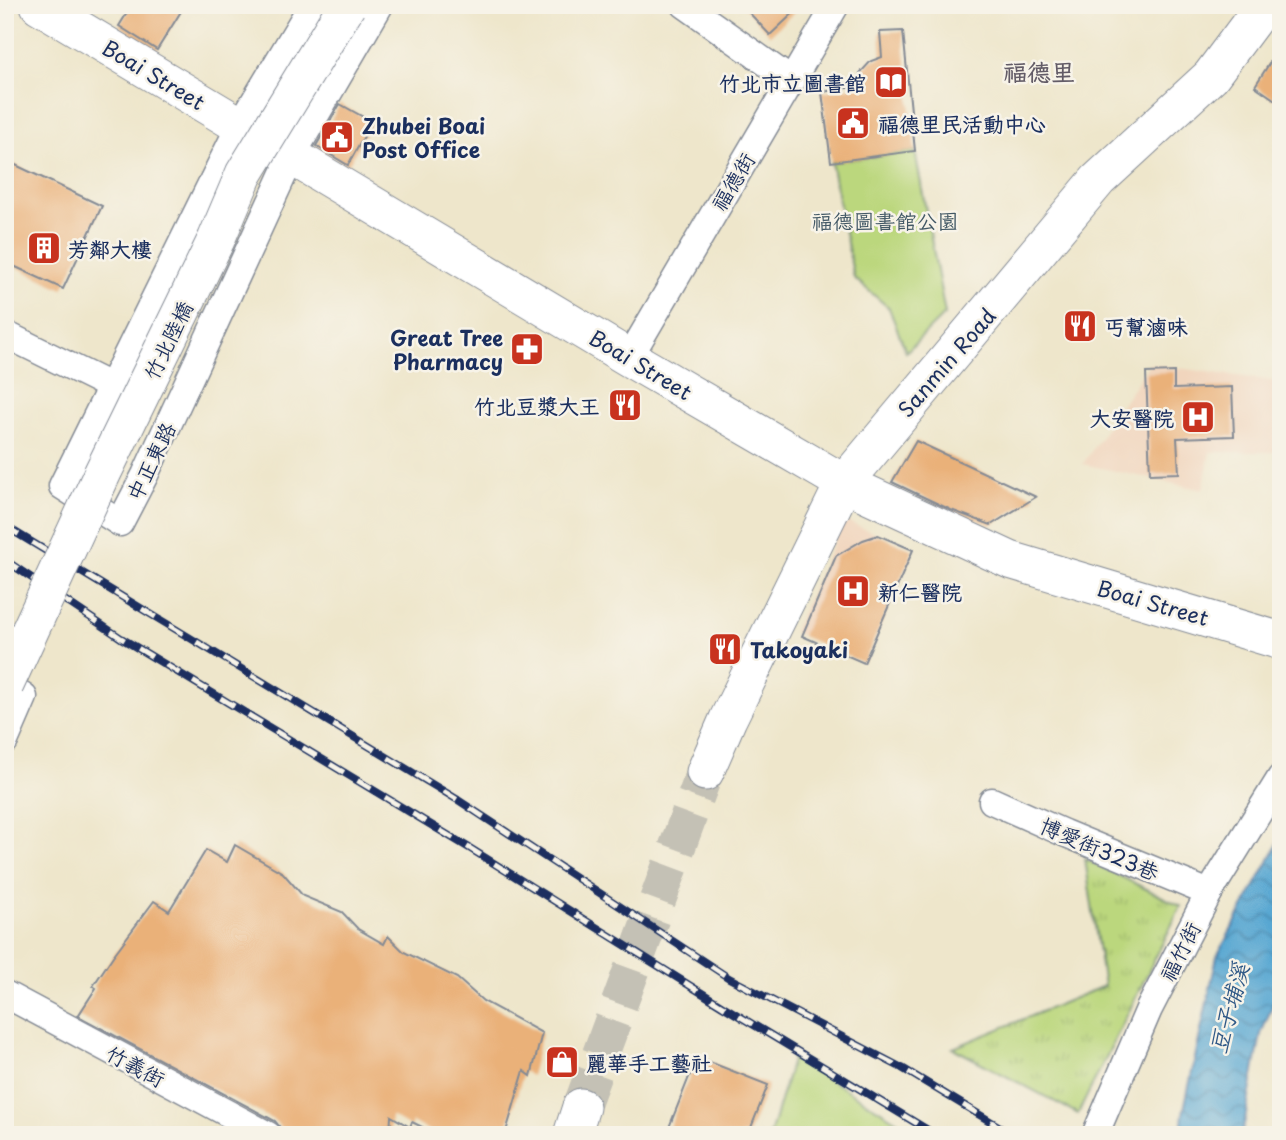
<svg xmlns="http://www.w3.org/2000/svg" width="1286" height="1140" font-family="'Playpen Sans','LXGW WenKai TC',sans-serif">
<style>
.built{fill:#f1d5bd}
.grass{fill:url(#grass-tufts);stroke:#6b836e;stroke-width:2}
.park{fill:#bbd77d;stroke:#6b836e;stroke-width:2}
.water{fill:url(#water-waves);stroke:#3a6b98;stroke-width:2}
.building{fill:#eab179}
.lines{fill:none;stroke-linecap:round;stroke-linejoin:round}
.secondary-tunnel{stroke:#c4c1b5;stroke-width:37;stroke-dasharray:37 18;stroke-linecap:butt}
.street-casing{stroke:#848a94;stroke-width:29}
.secondary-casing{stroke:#848a94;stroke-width:39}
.street{stroke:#fff;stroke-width:26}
.secondary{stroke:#fff;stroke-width:37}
.rail-casing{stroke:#1b2f5e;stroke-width:8}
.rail{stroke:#f7f3e8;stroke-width:5;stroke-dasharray:16;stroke-linecap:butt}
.secondary-bridge-casing{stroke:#848a94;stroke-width:39;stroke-linecap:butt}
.secondary-bridge{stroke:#fff;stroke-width:37}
.labels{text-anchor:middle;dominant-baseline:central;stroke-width:5;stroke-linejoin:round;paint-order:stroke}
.street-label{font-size:21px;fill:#1b2f5e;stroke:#f7f3e8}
.poi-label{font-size:21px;font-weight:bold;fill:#1b2f5e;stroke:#f7f3e8;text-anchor:start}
.park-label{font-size:21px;fill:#435966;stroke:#f7f3e8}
.water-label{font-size:23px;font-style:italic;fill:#305987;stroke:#f7f3e8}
.quarter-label{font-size:24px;font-weight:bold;fill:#635c67;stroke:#f7f3e8}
</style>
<defs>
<pattern id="grass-tufts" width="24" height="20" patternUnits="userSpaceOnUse" patternTransform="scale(1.75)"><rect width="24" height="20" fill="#bbd77d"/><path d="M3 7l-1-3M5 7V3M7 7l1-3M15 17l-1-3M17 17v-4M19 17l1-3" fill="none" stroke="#a0b96e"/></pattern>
<pattern id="water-waves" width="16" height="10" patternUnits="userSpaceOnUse" patternTransform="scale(1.75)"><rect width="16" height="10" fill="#58a7d2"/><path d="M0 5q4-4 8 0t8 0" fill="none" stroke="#4888ae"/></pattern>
</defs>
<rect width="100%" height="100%" fill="#f7f3e8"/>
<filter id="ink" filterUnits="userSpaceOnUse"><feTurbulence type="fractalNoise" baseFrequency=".0143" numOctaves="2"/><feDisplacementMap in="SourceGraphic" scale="14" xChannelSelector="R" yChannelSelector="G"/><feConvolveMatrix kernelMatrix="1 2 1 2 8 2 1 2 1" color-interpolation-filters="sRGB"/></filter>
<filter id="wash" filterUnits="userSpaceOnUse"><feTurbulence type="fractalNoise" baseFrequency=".00686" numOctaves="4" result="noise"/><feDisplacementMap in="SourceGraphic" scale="28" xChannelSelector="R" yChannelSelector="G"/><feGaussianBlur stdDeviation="1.57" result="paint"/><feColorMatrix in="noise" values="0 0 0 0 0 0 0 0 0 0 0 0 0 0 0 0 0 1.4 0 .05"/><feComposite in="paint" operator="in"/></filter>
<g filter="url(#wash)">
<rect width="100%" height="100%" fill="#eee6cb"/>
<g class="built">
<path d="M1149,364l132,18v70h-71l-7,38 -120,-26z"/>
<path d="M844,520l69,30 -49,113 -71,-31z"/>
</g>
<path class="grass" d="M1085,859l96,47 -103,208 -125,-66 151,-62z"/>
<g class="park">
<path d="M915,151l30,163 -39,38 -17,-44 -35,-30 -23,-116z"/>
<path d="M793,1057l127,78h-150z"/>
</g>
<path class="water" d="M1281,838v146l-20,50 -19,101h-61l2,-21 34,-158z"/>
<g id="blocks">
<g class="building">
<path d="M132,5h53l-28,45 -38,-24z"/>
<path d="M742,5h60l-32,30z"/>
<path d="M903,31l12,120 -84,11 -9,-70 39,-6 -1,-13 11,-12 11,-4 -2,-25z"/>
<path d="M1281,45v59l-26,-18z"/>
<path d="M340,104l32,18 -24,43 -32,-19z"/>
<path d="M5,160l97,46 -39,83 -58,-27z"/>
<path d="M1174,372v17l58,-2 2,49 -57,2 2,35 -29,1 -4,-101z"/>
<path d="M916,441l120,56 -45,28 -40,-15 -59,-28z"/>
<path d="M878,535l35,15 -49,113 -62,-27 34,-80 27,-16z"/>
<path d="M235,845l48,28 20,23 39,16 16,17 26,15 4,-8 16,16 53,26 26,23 59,32 -11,43 -7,-5 -19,64h-67l-26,-13 -2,5 -19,-11 -1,19h-100l-7,-4 -8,-10 -197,-105 18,-28 -3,-2 20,-30 41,-55 15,10 37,-61 21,12z"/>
<path d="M697,1057l71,28 -20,50h-82z"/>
</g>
</g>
</g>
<g filter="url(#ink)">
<use href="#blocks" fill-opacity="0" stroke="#848a94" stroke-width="2"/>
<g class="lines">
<path class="secondary-tunnel" d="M581,1107l124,-335"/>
<g class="street-casing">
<g id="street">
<path d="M312,5l-72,120 -178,361 58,37 25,-48 147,-319 88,-151"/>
<path d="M685,5l107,76"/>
<path d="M5,334l105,52"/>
<path d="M629,358l207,-353"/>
<path d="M5,685l19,12 -19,44"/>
<path d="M992,801l72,32 145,60"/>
<path d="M5,994l263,141"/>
<path d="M1095,1135l54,-126 60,-116 72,-116"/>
</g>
</g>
<g class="secondary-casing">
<g id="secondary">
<path d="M39,5l590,353 215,125 166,77 271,81"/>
<path d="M705,772l23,-53 116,-236 254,-303 113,-104 53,-71"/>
<path d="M572,1135l9,-28"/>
</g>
</g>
<use href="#street" class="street"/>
<use href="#secondary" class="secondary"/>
<g class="rail-casing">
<g id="rail">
<path d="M5,526l453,274 271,178 173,90 111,67"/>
<path d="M5,560l116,78 350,211 250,156 215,130"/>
</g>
</g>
<use href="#rail" class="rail"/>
<g class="secondary-bridge-casing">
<path id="secondary-bridge" d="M5,685l98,-213 113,-232 28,-66 103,-169"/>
</g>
<use href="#secondary-bridge" class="secondary-bridge"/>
</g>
</g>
<defs>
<g id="library-square" transform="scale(1.75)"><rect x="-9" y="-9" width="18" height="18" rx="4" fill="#c8321e" stroke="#f7f3e8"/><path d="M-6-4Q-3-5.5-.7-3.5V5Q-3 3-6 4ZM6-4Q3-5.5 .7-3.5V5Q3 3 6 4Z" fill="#fff"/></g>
<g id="civic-square" transform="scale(1.75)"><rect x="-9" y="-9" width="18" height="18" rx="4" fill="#c8321e" stroke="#f7f3e8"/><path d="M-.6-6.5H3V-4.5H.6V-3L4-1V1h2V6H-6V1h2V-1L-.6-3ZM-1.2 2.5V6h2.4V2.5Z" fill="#fff"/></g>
<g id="building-square" transform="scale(1.75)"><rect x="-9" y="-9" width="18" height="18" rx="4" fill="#c8321e" stroke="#f7f3e8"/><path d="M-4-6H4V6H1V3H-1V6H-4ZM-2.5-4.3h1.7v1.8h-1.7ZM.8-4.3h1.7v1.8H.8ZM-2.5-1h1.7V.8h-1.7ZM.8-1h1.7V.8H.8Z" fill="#fff"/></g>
<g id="restaurant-square" transform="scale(1.75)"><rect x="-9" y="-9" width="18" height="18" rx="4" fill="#c8321e" stroke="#f7f3e8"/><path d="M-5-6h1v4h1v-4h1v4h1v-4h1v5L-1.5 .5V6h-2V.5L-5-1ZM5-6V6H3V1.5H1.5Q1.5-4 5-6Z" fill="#fff"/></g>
<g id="pharmacy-square" transform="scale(1.75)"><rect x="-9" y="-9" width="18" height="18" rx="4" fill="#c8321e" stroke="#f7f3e8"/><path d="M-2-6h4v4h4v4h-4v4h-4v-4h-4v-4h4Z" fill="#fff"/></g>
<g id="hospital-square" transform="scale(1.75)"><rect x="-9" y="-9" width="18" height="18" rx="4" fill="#c8321e" stroke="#f7f3e8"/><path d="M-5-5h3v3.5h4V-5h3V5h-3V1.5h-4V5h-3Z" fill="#fff"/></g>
<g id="shop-square" transform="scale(1.75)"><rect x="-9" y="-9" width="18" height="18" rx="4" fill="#c8321e" stroke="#f7f3e8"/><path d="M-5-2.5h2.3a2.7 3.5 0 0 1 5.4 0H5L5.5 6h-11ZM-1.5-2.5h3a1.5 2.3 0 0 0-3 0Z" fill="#fff"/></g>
</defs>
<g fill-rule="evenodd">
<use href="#library-square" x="891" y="82"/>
<use href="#civic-square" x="853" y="123"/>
<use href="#civic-square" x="337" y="137"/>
<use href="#building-square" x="44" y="248"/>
<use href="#restaurant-square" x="1080" y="326"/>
<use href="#pharmacy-square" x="527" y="349"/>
<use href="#restaurant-square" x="625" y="405"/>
<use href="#hospital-square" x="1198" y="417"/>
<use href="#hospital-square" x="853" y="591"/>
<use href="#restaurant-square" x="725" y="649"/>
<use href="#shop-square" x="562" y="1062"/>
</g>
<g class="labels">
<g class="street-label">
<text transform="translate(154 74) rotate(31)">Boai Street</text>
<text transform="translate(732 181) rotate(-59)">福德街</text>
<text transform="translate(167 340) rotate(-64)">竹北陸橋</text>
<text transform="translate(946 362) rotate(-49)">Sanmin Road</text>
<text transform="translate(641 364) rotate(31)">Boai Street</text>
<text transform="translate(150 461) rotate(-64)">中正東路</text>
<text transform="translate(1153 602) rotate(16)">Boai Street</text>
<text transform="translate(1100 848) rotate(23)">博愛街323巷</text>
<text transform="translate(1179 951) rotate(-63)">福竹街</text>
<text transform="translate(136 1065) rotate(28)">竹義街</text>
</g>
<g class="poi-label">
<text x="866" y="82" text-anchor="end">竹北市立圖書館</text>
<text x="878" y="123">福德里民活動中心</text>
<text x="362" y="125">Zhubei Boai<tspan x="362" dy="24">Post Office</tspan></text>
<text x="68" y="248">芳鄰大樓</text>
<text x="1104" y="326">丐幫滷味</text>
<text x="503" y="337" text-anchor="end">Great Tree<tspan x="503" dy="24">Pharmacy</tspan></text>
<text x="600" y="405" text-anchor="end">竹北豆漿大王</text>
<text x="1174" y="417" text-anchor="end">大安醫院</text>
<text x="878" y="591">新仁醫院</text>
<text x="750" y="649">Takoyaki</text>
<text x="586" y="1062">麗華手工藝社</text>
</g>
<g class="park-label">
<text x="885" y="220">福德圖書館公園</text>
</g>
<g class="water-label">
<text transform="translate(1228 1008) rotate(-75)">豆子埔溪</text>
</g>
<g class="quarter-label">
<text x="1039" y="71">福德里</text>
</g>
</g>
<rect width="1286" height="1140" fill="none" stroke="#f7f3e8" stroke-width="28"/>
</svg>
